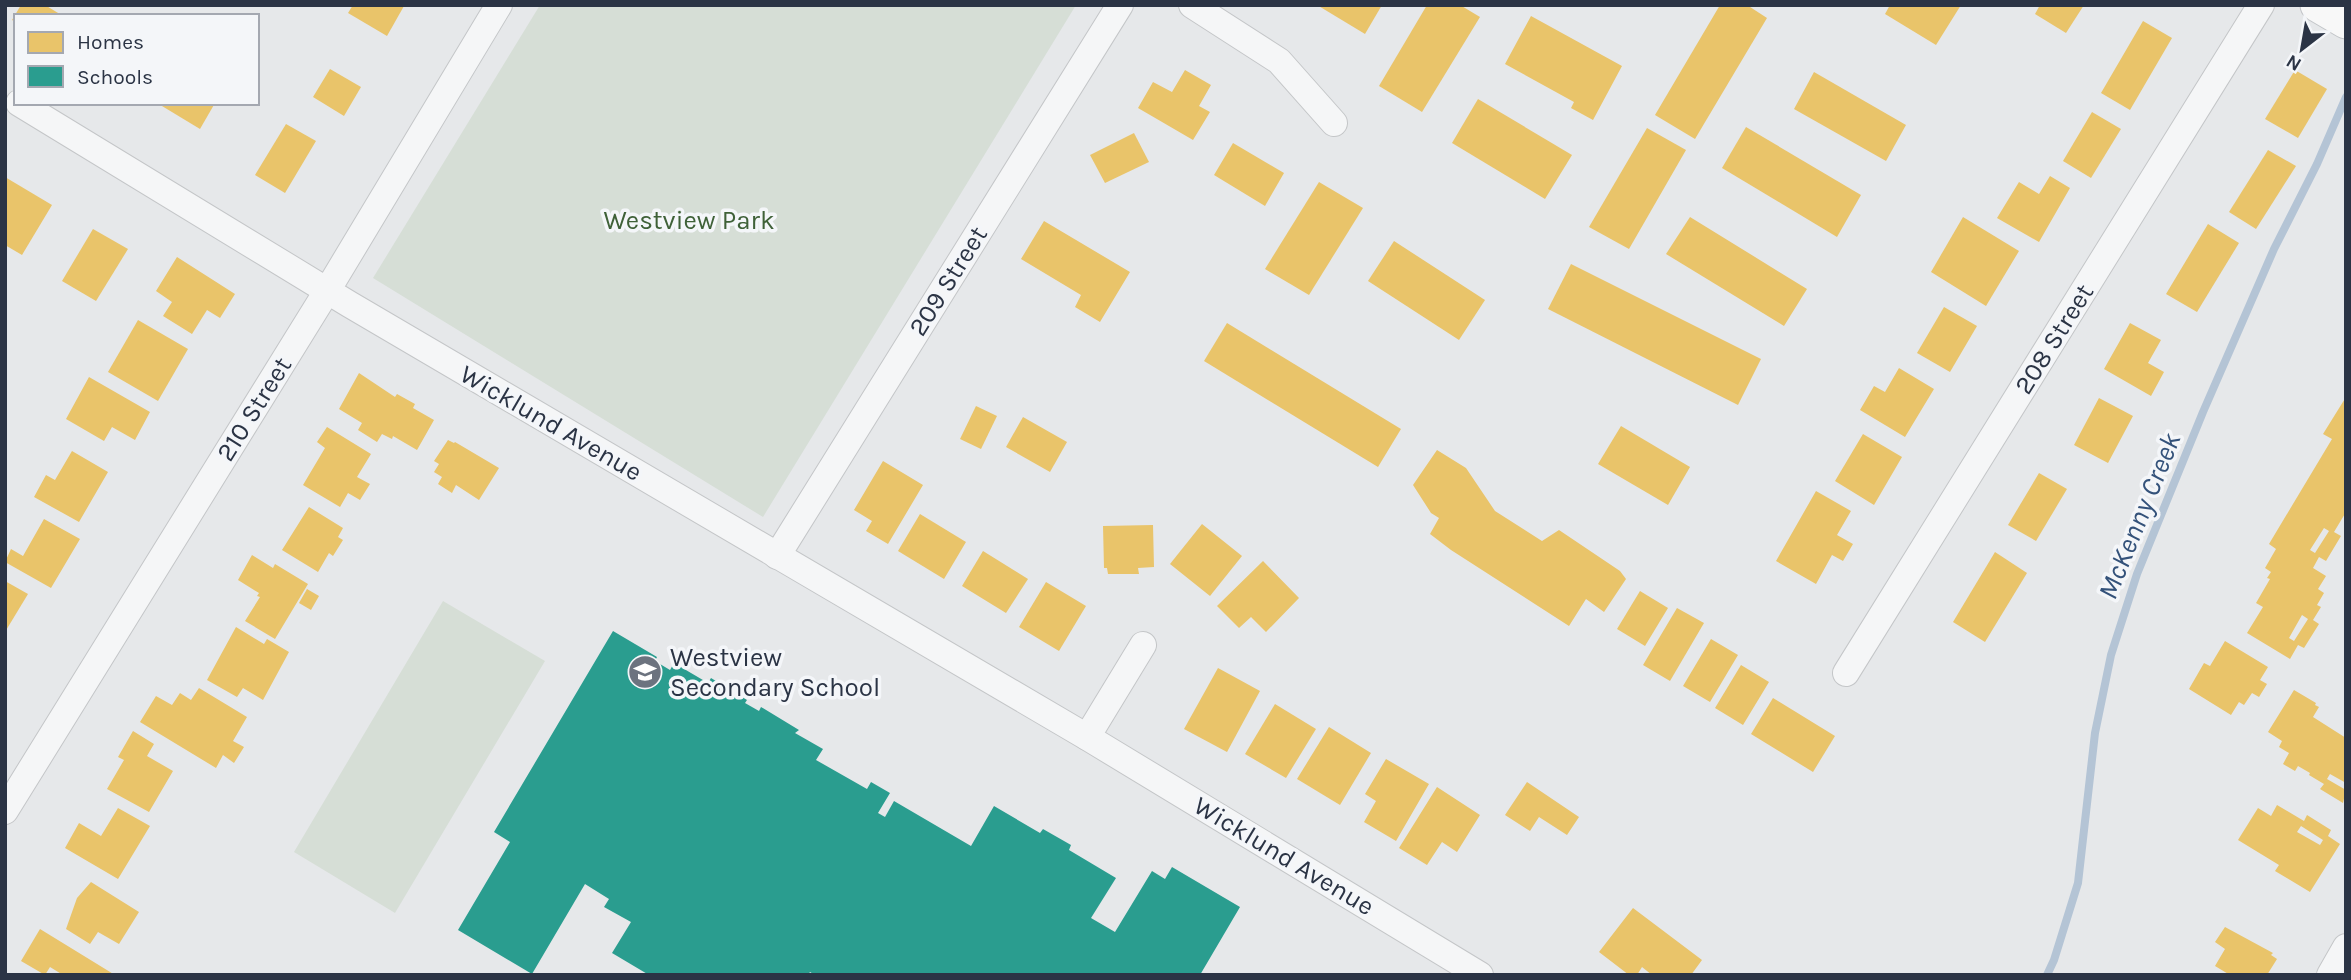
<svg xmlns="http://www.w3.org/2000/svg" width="2351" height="980" font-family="Karla,sans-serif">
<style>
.green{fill:#d6ded6}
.homes{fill:#e9c46a;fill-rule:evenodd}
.schools{fill:#2a9d8f}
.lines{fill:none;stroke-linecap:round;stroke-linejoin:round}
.stream{stroke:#b4c4d5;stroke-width:8}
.minor-casing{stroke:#c4c6c8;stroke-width:28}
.major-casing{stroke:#c2c5c8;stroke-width:35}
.minor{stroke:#f5f6f7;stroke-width:26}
.major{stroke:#f8f8f8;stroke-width:33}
.labels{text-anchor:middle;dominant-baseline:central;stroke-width:7;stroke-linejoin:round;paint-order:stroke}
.park-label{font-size:26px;fill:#3f6138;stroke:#f4f6f9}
.street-label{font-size:26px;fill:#2b3445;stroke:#f4f6f9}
.poi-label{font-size:26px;fill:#2b3445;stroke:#f4f6f9;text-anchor:start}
.water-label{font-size:28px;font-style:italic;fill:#34527a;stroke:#f4f6f9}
</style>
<rect width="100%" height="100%" fill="#e6e8ea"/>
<g class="green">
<path d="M540,5h536l-313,512 -390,-239z"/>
<path d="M443,601l102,60 -150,252 -101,-61z"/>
</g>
<g class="homes">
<path d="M21,5h24l18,11h-47v6l-4,-2z"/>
<path d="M353,5h50l1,1 -17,30 -39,-23z"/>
<path d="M1317,5h65l-17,29z"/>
<path d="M1427,5h33l20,12 -58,95 -43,-26z"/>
<path d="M1720,5h27l20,13 -72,121 -40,-24z"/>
<path d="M1890,5h71l-25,40 -51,-31z"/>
<path d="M2040,5h44l-18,28 -31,-19z"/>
<path d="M1531,16l91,50 -29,54 -22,-12 3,-6 -69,-38z"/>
<path d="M2143,21l29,17 -42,72 -29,-17z"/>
<path d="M330,69l31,18 -17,29 -31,-19z"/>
<path d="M1185,70l26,15 -12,21 11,6 -17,28 -55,-32 15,-26 19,10z"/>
<path d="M2295,70l32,19 -29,49 -33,-19z"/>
<path d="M1814,72l92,53 -20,36 -92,-52z"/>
<path d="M1478,99l94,56 -27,44 -93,-56z"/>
<path d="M157,103h58l-15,26z"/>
<path d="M2092,112l29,17 -30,49 -28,-17z"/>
<path d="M286,124l30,17 -31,52 -30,-18z"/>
<path d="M1746,127l115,68 -24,42 -115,-69z"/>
<path d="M1647,128l39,22 -57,99 -40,-22z"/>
<path d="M1134,133l15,29 -44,21 -15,-28z"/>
<path d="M1233,143l51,30 -19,33 -51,-31z"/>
<path d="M2268,150l28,16 -40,63 -27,-17z"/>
<path d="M2050,176l20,12 -31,54 -42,-24 22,-36 20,12z"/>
<path d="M5,177l47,28 -30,50 -17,-10z"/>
<path d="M1319,182l44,26 -54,87 -44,-26z"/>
<path d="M1690,217l117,72 -23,37 -118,-72z"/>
<path d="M1963,217l56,34 -33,55 -55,-34z"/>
<path d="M1044,221l86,51 -30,50 -25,-15 6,-12 -60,-36z"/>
<path d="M2208,224l31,19 -42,69 -31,-18z"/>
<path d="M93,229l35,20 -32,52 -34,-20z"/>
<path d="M1394,241l91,59 -26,40 -91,-59z"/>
<path d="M177,257l58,37 -15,24 -13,-8 -15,24 -29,-18 9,-14 -16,-11z"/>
<path d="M1571,264l190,95 -23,46 -190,-96z"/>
<path d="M1944,307l33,19 -27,46 -33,-19z"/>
<path d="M138,320l50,29 -30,52 -50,-29z"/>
<path d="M1227,323l174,106 -23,38 -174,-106z"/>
<path d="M2130,323l31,17 -13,23 16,9 -13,24 -47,-27z"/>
<path d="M1899,368l35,21 -29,48 -45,-27 14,-24 11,6z"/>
<path d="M359,373l36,24 2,-3 18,10 -2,4 21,12 -17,30 -24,-14 -1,3 -10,-5 -5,8 -19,-12 4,-7 -23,-14z"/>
<path d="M89,377l61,35 -15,28 -23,-13 -8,14 -38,-22z"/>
<path d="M2346,397v115l-12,20 7,4 -15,25 -7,-4 -6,11 13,8 -8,13 6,4 -7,12 4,2 -8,13 6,4 -15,24 -6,-3 -8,14 -43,-26 16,-26 -7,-4 14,-24 -3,-1 4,-6 -6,-4 11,-19 -7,-5 63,-105 -9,-5zM2324,528l5,3 -14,22 -5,-3zM2302,615l6,4 -14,22 -5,-3z"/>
<path d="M2099,398l34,18 -25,47 -34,-18z"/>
<path d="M976,406l21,10 -16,33 -21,-10z"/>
<path d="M1023,417l44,25 -17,30 -44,-25z"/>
<path d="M1621,426l69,41 -22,38 -70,-41z"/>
<path d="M327,427l44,27 -14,23 13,7 -10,16 -12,-7 -8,14 -37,-22 22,-37 -8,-6z"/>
<path d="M1863,434l39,23 -28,48 -39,-24z"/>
<path d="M448,440l6,3 1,-1 44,26 -20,32 -23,-15 -4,8 -14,-9 4,-7 -8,-5 5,-8 -5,-3z"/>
<path d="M1437,450l29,18 29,43 47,30 17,-11 61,41 6,8 -22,33 -18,-13 -17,27 -118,-76 -21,-16 9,-16 -8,-5 -18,-28z"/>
<path d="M72,451l36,21 -29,50 -45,-25 12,-22 9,5z"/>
<path d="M883,461l40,24 -35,59 -22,-13 6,-10 -18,-11z"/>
<path d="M2039,473l28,16 -31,52 -28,-16z"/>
<path d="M1816,491l35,20 -14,24 16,9 -10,17 -11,-6 -16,29 -40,-23z"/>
<path d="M309,507l34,21 -5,9 5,3 -10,16 -4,-3 -11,19 -36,-22z"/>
<path d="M920,514l46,28 -22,37 -46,-28z"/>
<path d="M44,519l36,20 -29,49 -46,-26 6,-13 12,7z"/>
<path d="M1202,524l40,32 -32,40 -40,-32z"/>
<path d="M1153,525l1,42 -16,1 1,6h-31l-1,-6h-3l-1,-42z"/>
<path d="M983,551l45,28 -22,34 -44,-27z"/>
<path d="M1995,552l32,21 -42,69 -32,-20z"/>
<path d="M252,555l21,13 2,-4 33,20 -33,55 -30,-18 15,-24 -3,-1 2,-3 -21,-13z"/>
<path d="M1263,561l36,37 -33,34 -15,-15 -12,11 -22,-22z"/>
<path d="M5,581l23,13 -23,38z"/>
<path d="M1046,582l40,24 -27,45 -40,-24z"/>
<path d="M307,589l12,7 -8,14 -12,-7z"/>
<path d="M1640,591l28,17 -23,38 -28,-17z"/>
<path d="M1677,608l27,15 -34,58 -27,-16z"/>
<path d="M236,627l28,17 3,-5 22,13 -26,48 -20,-12 -6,9 -30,-17z"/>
<path d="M1711,639l27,16 -28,47 -27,-16z"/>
<path d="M2225,641l43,26 -8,13 7,4 -8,13 -7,-4 -8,12 -5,-3 -8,13 -42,-26 15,-26 6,3z"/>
<path d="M1741,665l28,17 -26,43 -28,-17z"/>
<path d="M1218,668l42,23 -33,61 -43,-23z"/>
<path d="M199,688l48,29 -14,24 11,6 -10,16 -11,-8 -7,13 -76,-46 16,-26 16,9 8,-12 11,7z"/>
<path d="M2294,690l22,13 -1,2 4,2 -6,10 33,21v45l-16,-9 -3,5 19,11 -3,13 -23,-14 4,-5 -15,-9 1,-2 -12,-7 -3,5 -12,-7 6,-11 -10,-6 3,-6 -14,-9z"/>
<path d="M1773,698l62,38 -22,36 -62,-38z"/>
<path d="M1275,704l41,25 -30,49 -41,-24z"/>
<path d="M1329,727l42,26 -31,52 -43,-26z"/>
<path d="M133,731l21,13 -7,12 26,15 -24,41 -42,-23 17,-29 -6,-3z"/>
<path d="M1386,759l43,25 -33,57 -32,-19 12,-21 -11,-7z"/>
<path d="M1527,782l52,35 -12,18 -28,-18 -9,14 -25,-16z"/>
<path d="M1437,787l43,28 -23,37 -15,-10 -15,23 -28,-17z"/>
<path d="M2277,805l27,16 3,-6 24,15 -3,6 12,8 -30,48 -35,-21 4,-6 -41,-25 20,-32 13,8zM2301,826l22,14 -3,5 -23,-13z"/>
<path d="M118,808l32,18 -32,53 -53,-31 14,-25 22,13z"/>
<path d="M91,882l48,30 -20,32 -21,-12 -8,12 -24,-15 11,-31z"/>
<path d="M1633,908l69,52 -11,15h-39l-10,-8 -5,8h-8l-30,-23z"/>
<path d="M2225,927l48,26 -2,2 6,4 -10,16h-37l-15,-9 10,-17 -10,-7z"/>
<path d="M40,929l75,46h-52l-13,-8 -5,8 -24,-14z"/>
</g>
<path class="schools" d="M613,631l44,26 -2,4 15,9 4,-7 34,20 3,-5 36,22 -2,3 14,8 2,-4 38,23 -4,3 28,16 -7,11 51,29 4,-7 19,11 -12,20 7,4 9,-16 77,45 23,-40 46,27 3,-4 28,16 -2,5 47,28 -25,40 24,14 37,-61 13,8 7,-12 68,40 -40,68h-385l-5,-3 -2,3h-159l-37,-22 19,-31 -27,-15 5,-8 -24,-15 -53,90 -74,-44 52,-88 -16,-10z"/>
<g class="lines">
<path class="stream" d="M2047,975l7,-15 24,-77 17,-150 16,-78 26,-81 66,-162 71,-163 43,-85 29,-67"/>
<g class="minor-casing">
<g id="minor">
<path d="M1192,5l87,56 55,62"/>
<path d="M19,103l330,201 738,433 393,238"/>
<path d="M777,556l343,-551"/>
<path d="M1846,673l415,-668"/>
<path d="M1087,737l56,-92"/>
<path d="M5,811l322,-520 172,-286"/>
<path d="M2330,975l16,-28"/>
</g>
</g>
<g class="major-casing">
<path id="major" d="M2317,5l29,17"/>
</g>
<use href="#minor" class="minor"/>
<use href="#major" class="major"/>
</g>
<defs>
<g id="school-disc" transform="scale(1.75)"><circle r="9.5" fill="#6c737f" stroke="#f4f6f9"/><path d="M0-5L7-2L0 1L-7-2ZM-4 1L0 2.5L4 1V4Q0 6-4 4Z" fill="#fff"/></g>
</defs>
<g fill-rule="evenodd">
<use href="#school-disc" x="645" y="672"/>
</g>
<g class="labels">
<g class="park-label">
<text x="689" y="220">Westview Park</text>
</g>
<g class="street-label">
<text transform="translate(948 281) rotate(-58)">209 Street</text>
<text transform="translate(2054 339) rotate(-58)">208 Street</text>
<text transform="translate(254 409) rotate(-58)">210 Street</text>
<text transform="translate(551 423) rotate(30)">Wicklund Avenue</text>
<text transform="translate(1284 856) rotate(31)">Wicklund Avenue</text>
</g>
<g class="poi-label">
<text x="670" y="657">Westview<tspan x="670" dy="30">Secondary School</tspan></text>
</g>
<g class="water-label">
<text transform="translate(2139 516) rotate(-68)">McKenny Creek</text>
</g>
</g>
<rect width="2351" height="980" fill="none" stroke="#2b3445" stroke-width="14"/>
<rect x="14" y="14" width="245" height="91" fill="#f4f6f9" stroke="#a4a8b1" stroke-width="2"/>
<rect x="28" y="32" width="35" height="21" fill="#e9c46a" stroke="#a4a8b1" stroke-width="2"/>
<text x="77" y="49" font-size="21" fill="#2b3445">Homes</text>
<rect x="28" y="66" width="35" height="21" fill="#2a9d8f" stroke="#a4a8b1" stroke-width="2"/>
<text x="77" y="84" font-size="21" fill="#2b3445">Schools</text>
<g transform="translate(2302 49) rotate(211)" stroke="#f4f6f9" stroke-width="5" paint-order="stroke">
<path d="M0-5L12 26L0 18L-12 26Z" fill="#2b3445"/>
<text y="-10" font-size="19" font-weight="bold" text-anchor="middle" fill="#2b3445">N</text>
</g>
</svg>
